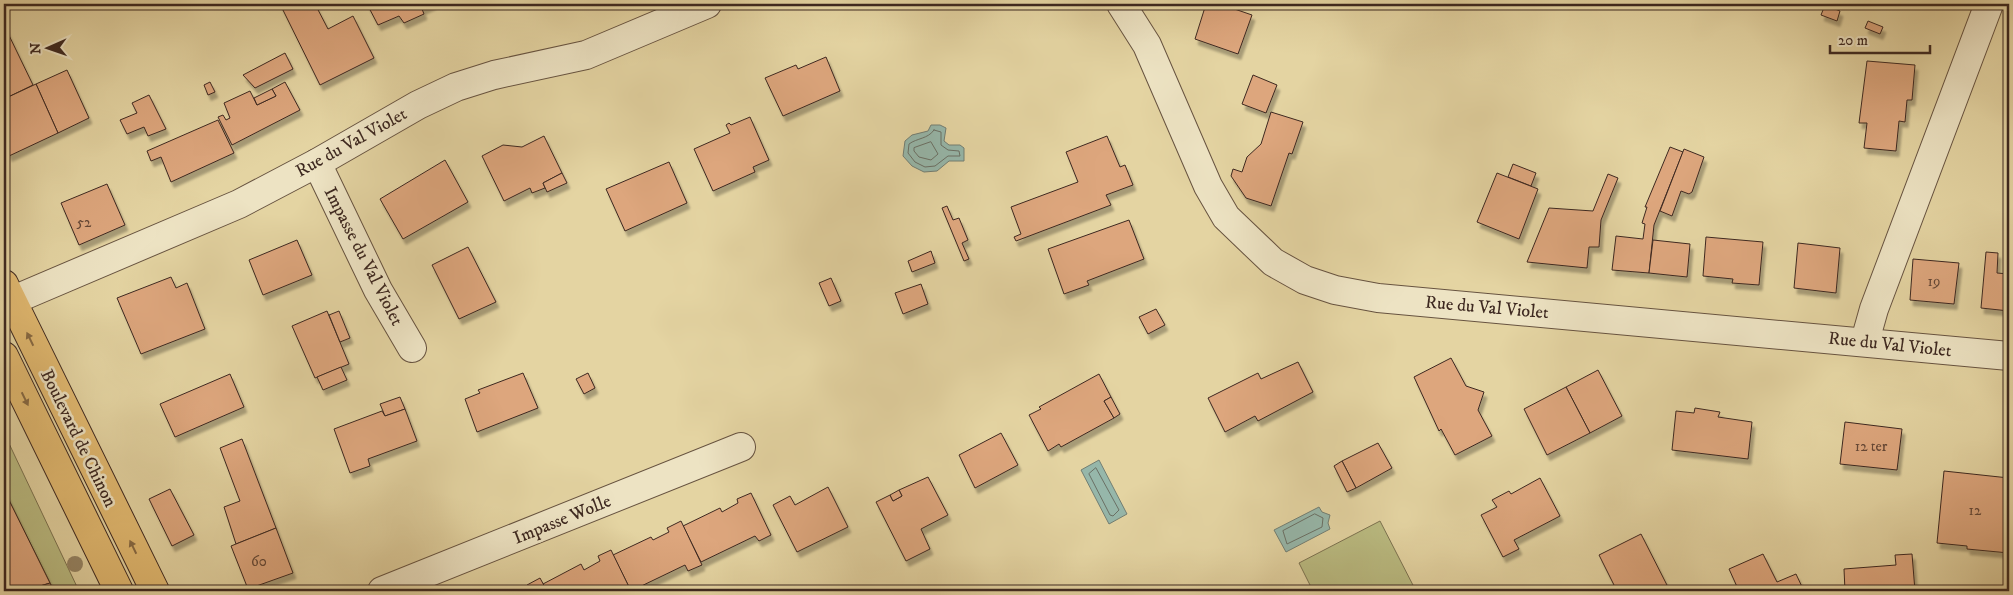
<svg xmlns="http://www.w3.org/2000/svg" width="2013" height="595" viewBox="0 0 2013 595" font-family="'IM FELL DW Pica',serif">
  <defs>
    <filter id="shadow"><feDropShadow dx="3" dy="5.5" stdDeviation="1" flood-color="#0004"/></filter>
  </defs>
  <rect width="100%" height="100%" fill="#e4d4a2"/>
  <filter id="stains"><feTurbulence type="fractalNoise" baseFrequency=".004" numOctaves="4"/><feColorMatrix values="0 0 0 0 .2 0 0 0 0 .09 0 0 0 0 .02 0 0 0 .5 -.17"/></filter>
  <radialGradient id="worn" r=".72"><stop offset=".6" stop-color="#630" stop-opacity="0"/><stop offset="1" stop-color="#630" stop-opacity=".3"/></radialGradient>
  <g fill="#babb81" stroke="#7c7250">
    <polygon points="4,433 79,591 54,591 4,490"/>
    <polygon points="1380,521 1416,591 1313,591 1299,563"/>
  </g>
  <g fill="#96b7aa" stroke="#727e73">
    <polygon points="931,125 940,125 946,128 944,141 949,145 960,145 964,148 964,161 949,161 937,171 924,172 912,166 903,156 905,141 912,135 928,131"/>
    <polygon points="1099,460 1127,514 1109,524 1081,470"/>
    <polygon points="1319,507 1322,512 1330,515 1328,523 1330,529 1286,552 1274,530"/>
  </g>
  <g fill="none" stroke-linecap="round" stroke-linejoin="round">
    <g stroke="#6a7065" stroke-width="1">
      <path d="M 934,130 L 941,132 L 941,145 L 948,150 L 959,151 L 960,156 L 948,156 L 935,166 L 925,167 L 915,162 L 908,153 L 909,144 C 917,138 928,139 934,130 Z"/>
      <polygon points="931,142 938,154 931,160 919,157 914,151 914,148"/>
      <polygon points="1096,468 1119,510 1113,516 1110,515 1089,474"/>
      <polygon points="1315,514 1323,518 1322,527 1287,544 1283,531"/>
    </g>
  </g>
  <g fill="#dda67d" stroke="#3d2820" filter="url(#shadow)">
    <polygon points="280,4 315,4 328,29 353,16 374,58 320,85"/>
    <polygon points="367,4 433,4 422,9 424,14 404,23 399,16 378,25"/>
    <polygon points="1206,4 1220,4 1252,15 1238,54 1195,39"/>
    <polygon points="1825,5 1840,11 1837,21 1821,15"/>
    <polygon points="1868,21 1883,27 1880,34 1865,28"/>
    <polygon points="4,25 33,85 4,99"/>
    <polygon points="285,53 293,69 255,88 243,75"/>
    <polygon points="826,57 840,91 783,116 765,78 796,65 798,69"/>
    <polygon points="1867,61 1915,65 1912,100 1907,100 1905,122 1899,121 1896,151 1864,148 1867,123 1859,123"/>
    <polygon points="67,70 89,118 58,133 36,84"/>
    <polygon points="2009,72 2009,89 2005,85 2004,77"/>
    <polygon points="1253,75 1277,85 1266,113 1242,104"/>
    <polygon points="210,82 215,92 208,95 204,85"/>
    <polygon points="285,82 300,110 232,145 218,117 223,115 226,120 230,118 224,103 250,91 257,105 276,96 272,89"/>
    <polygon points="36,84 58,133 9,156 4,145 4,99"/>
    <polygon points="272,89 276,96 257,105 254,98"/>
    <polygon points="2009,92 2009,109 2004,107"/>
    <polygon points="149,95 166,129 148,136 144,127 127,134 120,120 137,113 132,103"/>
    <polygon points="1271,112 1303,122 1292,154 1289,153 1271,206 1246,198 1231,176 1233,169 1242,172 1247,157 1261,144"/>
    <polygon points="750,117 769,160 753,167 755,172 713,191 694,149 730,133 726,125 729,123 731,125"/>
    <polygon points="218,120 234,153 171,182 161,157 151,161 147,151"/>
    <polygon points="544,136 562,173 543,183 545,188 532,193 530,188 504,201 482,156 503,145 522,147"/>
    <polygon points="1107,136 1120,167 1125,165 1133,185 1106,195 1111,205 1016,241 1014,237 1021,234 1011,207 1078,182 1066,152"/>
    <polygon points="1670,147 1683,152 1654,225 1649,273 1612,270 1616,236 1643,239 1645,224 1642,223 1647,207 1645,207"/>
    <polygon points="1684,149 1704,157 1692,192 1689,194 1681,191 1672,216 1660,211"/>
    <polygon points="445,160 468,202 403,239 380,199"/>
    <polygon points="669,162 687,203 625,231 606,189"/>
    <polygon points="1513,164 1536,173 1531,186 1508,177"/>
    <polygon points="562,173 567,183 547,192 543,183"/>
    <polygon points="1497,173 1538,189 1519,239 1477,222"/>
    <polygon points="1608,174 1618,178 1601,220 1599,247 1589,247 1587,268 1527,262 1549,208 1593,211"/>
    <polygon points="107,184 125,225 79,245 61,203"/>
    <polygon points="947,206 953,220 959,218 968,240 962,243 969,259 964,261 942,208"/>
    <polygon points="1129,220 1144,259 1087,281 1089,285 1064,294 1048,249"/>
    <polygon points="1706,237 1763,242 1759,285 1732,283 1733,279 1703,276"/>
    <polygon points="297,240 312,275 263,295 249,260"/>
    <polygon points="1653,240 1690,244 1687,277 1649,273"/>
    <polygon points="1798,243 1840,248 1836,293 1794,288"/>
    <polygon points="468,247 496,302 459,319 432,265"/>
    <polygon points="931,251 935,263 912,272 908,261"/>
    <polygon points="1986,252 1998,253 1997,273 2009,274 2009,311 1981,308"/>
    <polygon points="1913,259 1959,263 1954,304 1910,300"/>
    <polygon points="171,277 176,288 187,283 205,329 141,354 117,298"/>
    <polygon points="831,278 841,301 829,306 819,283"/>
    <polygon points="921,284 928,304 903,314 895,293"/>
    <polygon points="1156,309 1165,325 1148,334 1139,317"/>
    <polygon points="327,311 349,364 315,378 292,326"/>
    <polygon points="339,311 350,338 340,342 329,315"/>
    <polygon points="1451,358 1466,386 1484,392 1478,410 1492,436 1455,455 1441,429 1439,431 1414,377"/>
    <polygon points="1298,362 1313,392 1258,421 1255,416 1225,432 1208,398 1258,373 1261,379"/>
    <polygon points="341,367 347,380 323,390 317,377"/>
    <polygon points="1598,370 1622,416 1590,433 1566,387"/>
    <polygon points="523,373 538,408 477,432 465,399 480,393 478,390"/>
    <polygon points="588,373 595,388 584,394 576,379"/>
    <polygon points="230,374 244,407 175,437 160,404"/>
    <polygon points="1099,374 1111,397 1104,401 1114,418 1061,447 1059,444 1048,451 1029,415 1041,409 1039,407"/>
    <polygon points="1566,387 1590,433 1547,455 1524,409"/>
    <polygon points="400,397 405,409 385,416 380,404"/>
    <polygon points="1111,397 1120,414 1114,418 1104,401"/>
    <polygon points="1695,408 1720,412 1718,417 1752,422 1748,459 1672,450 1676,411 1694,413"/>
    <polygon points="405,409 417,441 368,459 370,466 350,473 334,429 382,411 385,416"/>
    <polygon points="1845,422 1902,429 1897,470 1840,464"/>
    <polygon points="1001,433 1018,465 975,488 959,455"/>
    <polygon points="242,439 276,528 236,544 224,507 240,501 220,448"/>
    <polygon points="1378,443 1392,468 1356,488 1342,461"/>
    <polygon points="1342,461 1356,488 1347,492 1334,466"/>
    <polygon points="1944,471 2009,478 2009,553 1967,549 1967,546 1937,543"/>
    <polygon points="928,477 948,515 921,529 930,549 906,561 876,502 890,495 893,501 902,496 899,490"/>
    <polygon points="1540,478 1560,516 1514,540 1519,549 1503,557 1481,515 1497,507 1492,500 1509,491 1511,494"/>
    <polygon points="828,487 848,527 797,552 773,505 790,496 795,505"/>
    <polygon points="170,489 194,535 172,546 149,499"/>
    <polygon points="4,490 50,583 24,591 4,591"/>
    <polygon points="899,490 902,496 893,501 890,495"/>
    <polygon points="751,493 771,535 759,541 755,536 701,562 683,526 720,508 722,512 738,503 737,499"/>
    <polygon points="681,521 702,565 688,571 685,565 631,591 613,555 651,537 653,540 669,532 667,528"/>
    <polygon points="276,528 293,573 248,589 231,546"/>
    <polygon points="1641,534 1670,591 1617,591 1599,555"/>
    <polygon points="611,550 631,591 547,591 543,584 581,564 584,570 600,561 598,556"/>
    <polygon points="1763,554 1777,582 1796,574 1804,591 1739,591 1729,569"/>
    <polygon points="1912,554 1915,591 1845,591 1844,569 1896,565 1895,555"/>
    <polygon points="540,578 547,591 526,591 530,589 527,585"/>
    <polygon points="50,583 54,591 24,591"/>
  </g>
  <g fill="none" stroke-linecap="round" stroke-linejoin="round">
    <g stroke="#675340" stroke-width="30">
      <g id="minor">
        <polyline points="1121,4 1147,45 1208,186 1226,217 1273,262 1305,280 1335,290 1378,298 2009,356"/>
        <polyline points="317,163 378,290 412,348"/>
        <polyline points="4,304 239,204 317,163 418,105 456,87 494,75 586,55 707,4"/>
        <polyline points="1865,341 1874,309 1989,4"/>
        <polyline points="382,591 741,447"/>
      </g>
    </g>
    <g stroke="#3d2820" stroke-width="30">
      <g id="major">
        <polyline points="4,284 155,591"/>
        <polyline points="4,356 119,591"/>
      </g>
    </g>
    <use href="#minor" stroke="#ede3c3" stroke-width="28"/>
    <use href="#major" stroke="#e2ba71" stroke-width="28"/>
  </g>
  <circle fill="#968565" cx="75" cy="564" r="8"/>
  <defs><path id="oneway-solid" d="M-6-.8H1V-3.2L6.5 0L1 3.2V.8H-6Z" transform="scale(1.25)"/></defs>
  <g fill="#876a44">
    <use href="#oneway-solid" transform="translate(30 339) rotate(-116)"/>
    <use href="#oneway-solid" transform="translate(25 399) rotate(64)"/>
    <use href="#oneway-solid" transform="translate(133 547) rotate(-116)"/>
  </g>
  <g text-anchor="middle" stroke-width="5" stroke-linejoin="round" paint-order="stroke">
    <g font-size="15" fill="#654837">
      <text x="84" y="227">52</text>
      <text x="1934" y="286">19</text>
      <text x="1871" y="451">12 ter</text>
      <text x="1975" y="515">12</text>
      <text x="259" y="566">60</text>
    </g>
    <g font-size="18" fill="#3d2820" stroke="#ede3c3">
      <text transform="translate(351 142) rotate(-29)" y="6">Rue du Val Violet</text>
      <text transform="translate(364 256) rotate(63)" y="6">Impasse du Val Violet</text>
      <text transform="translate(1487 307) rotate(5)" y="6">Rue du Val Violet</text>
      <text transform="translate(1890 344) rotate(6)" y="6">Rue du Val Violet</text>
      <text transform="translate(79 438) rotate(64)" y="6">Boulevard de Chinon</text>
      <text transform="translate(562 519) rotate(-22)" y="6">Impasse Wolle</text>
    </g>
  </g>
  <rect width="2013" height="595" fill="none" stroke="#e4d4a2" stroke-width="20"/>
  <rect x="5" y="5" width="2003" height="585" fill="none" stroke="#3d2820" stroke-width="2.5"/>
  <rect x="10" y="10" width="1993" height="575" fill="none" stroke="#3d2820"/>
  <g transform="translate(48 48) rotate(268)" stroke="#ede3c3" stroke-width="4" paint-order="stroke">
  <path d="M0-4L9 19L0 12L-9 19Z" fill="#3d2820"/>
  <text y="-8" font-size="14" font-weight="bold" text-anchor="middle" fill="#3d2820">N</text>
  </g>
  <path d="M1830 45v8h100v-8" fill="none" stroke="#3d2820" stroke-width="2.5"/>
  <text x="1838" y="45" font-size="15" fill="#3d2820" stroke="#ede3c3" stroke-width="4" paint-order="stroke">20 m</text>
  <rect width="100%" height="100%" filter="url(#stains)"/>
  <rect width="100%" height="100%" fill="url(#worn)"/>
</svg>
